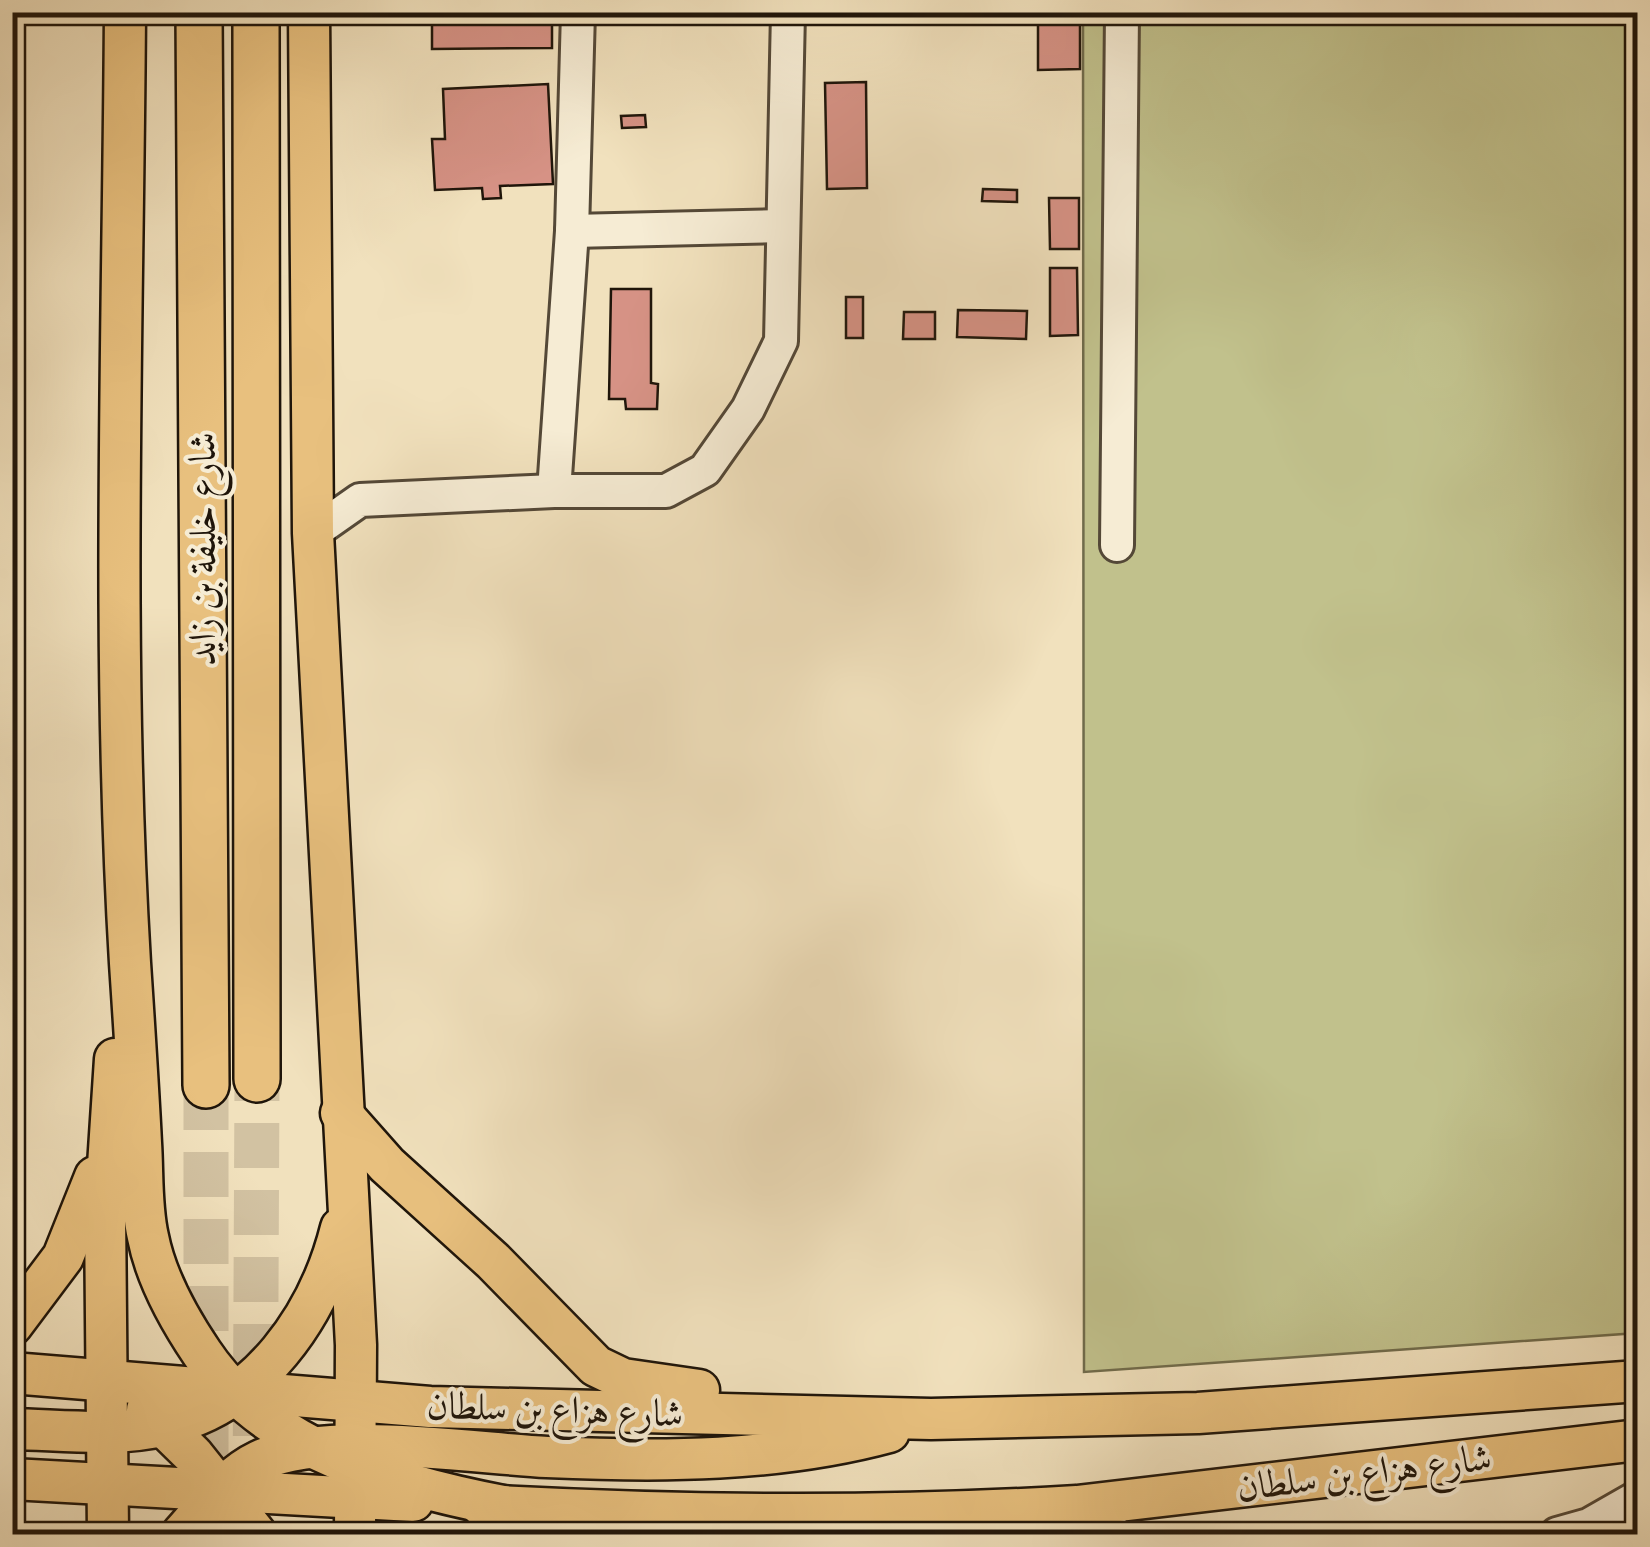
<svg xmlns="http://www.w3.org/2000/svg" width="1650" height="1547" viewBox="0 0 1650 1547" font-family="Vollkorn,Amiri,serif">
  <rect width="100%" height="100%" fill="#f1e1bd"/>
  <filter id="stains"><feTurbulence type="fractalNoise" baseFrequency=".002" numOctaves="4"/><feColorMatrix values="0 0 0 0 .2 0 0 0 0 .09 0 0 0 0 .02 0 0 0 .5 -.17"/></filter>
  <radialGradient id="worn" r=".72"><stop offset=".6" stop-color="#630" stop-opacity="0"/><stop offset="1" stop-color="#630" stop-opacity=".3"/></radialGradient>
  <polygon fill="#c1c18c" stroke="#706b4b" stroke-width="2.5" points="1083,13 1637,13 1637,1333 1084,1372"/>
  <g fill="#d69285" stroke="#1f150a" stroke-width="2.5">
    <polygon points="432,12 552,12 552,48 432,49"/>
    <polygon points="1038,12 1080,12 1080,69 1038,70"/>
    <polygon points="866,82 867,188 827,189 825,83"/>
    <polygon points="548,84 553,184 500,186 501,198 483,199 482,188 435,190 432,139 445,139 443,89"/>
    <polygon points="645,115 646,127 622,128 621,116"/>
    <polygon points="983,189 1017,190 1017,202 982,201"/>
    <polygon points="1049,198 1079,198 1079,249 1050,249"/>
    <polygon points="1050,268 1077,268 1078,335 1050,336"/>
    <polygon points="611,289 651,289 651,383 658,384 657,409 626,409 625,399 609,399"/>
    <rect x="846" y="297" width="17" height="41"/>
    <polygon points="958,310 1027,311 1026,339 957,337"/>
    <polygon points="904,312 935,312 935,339 903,339"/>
  </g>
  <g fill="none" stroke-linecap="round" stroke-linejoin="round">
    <g stroke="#d2c2a2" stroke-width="45" stroke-dasharray="45 22" stroke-linecap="butt">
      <polyline points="206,1085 206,1498"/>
      <polyline points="255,1503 257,1079"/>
    </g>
    <g stroke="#544837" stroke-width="38">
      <g id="minor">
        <polyline points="572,231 783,226"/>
        <polyline points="554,491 572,231 578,12"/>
        <polyline points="313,533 360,500 554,491 666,491 705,470 748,409 781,341 788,12"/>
        <polyline points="1117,545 1122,12"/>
        <polyline points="1077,1506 1117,1534"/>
        <polyline points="1557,1534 1589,1525 1638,1497"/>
      </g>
    </g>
    <g stroke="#1f150a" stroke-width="45">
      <g id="major">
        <path d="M 125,12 C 123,329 111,647 130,963 C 134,1023 138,1083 141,1143 C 143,1174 141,1207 148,1237 C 156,1278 179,1319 202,1353 C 268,1452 398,1486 508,1507"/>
        <polyline points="309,12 313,533 356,1345 355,1534"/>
        <polyline points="341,1113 387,1165 493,1261 596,1366 623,1379 699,1390"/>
        <polyline points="12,1325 63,1257 95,1177"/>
        <polyline points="12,1373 430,1407 931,1419 1198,1413 1638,1381"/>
        <polyline points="147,1410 193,1455 256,1534"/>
        <path d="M 12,1429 C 63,1430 117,1437 166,1425 C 259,1403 319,1316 341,1228"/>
        <polyline points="12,1479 413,1501"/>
        <path d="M 481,1505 C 681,1516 878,1518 1077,1506 L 1638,1440"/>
        <polyline points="108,1534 105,1211 115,1059"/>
        <path d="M 182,1534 C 205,1509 227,1476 259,1461 C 325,1430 471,1453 547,1457 C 661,1462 778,1462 889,1432"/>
      </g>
    </g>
    <g stroke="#1f150a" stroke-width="50">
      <g id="highway">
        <polyline points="199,12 206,1085"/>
        <polyline points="256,12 257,1079"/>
      </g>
    </g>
    <use href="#minor" stroke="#f6ecd4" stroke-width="32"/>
    <use href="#major" stroke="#e8c07e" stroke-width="40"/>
    <use href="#highway" stroke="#e8c07e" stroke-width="45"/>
  </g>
  <g text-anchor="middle" stroke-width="8" stroke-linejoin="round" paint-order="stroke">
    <g font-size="38" fill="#1f150a" stroke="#f6ecd4">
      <text transform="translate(202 549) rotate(-90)" y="13">شارع خليفة بن زايد</text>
      <text transform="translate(555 1409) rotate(2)" y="13">شارع هزاع بن سلطان</text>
      <text transform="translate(1364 1472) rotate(-7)" y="13">شارع هزاع بن سلطان</text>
    </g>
  </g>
  <rect width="1650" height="1547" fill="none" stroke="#f1e1bd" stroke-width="50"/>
  <rect x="15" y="15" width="1620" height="1517" fill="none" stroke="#1f150a" stroke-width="5"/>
  <rect x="25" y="25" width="1600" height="1497" fill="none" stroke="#1f150a" stroke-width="2.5"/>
  <rect width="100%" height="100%" filter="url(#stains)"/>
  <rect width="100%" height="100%" fill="url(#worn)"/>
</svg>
